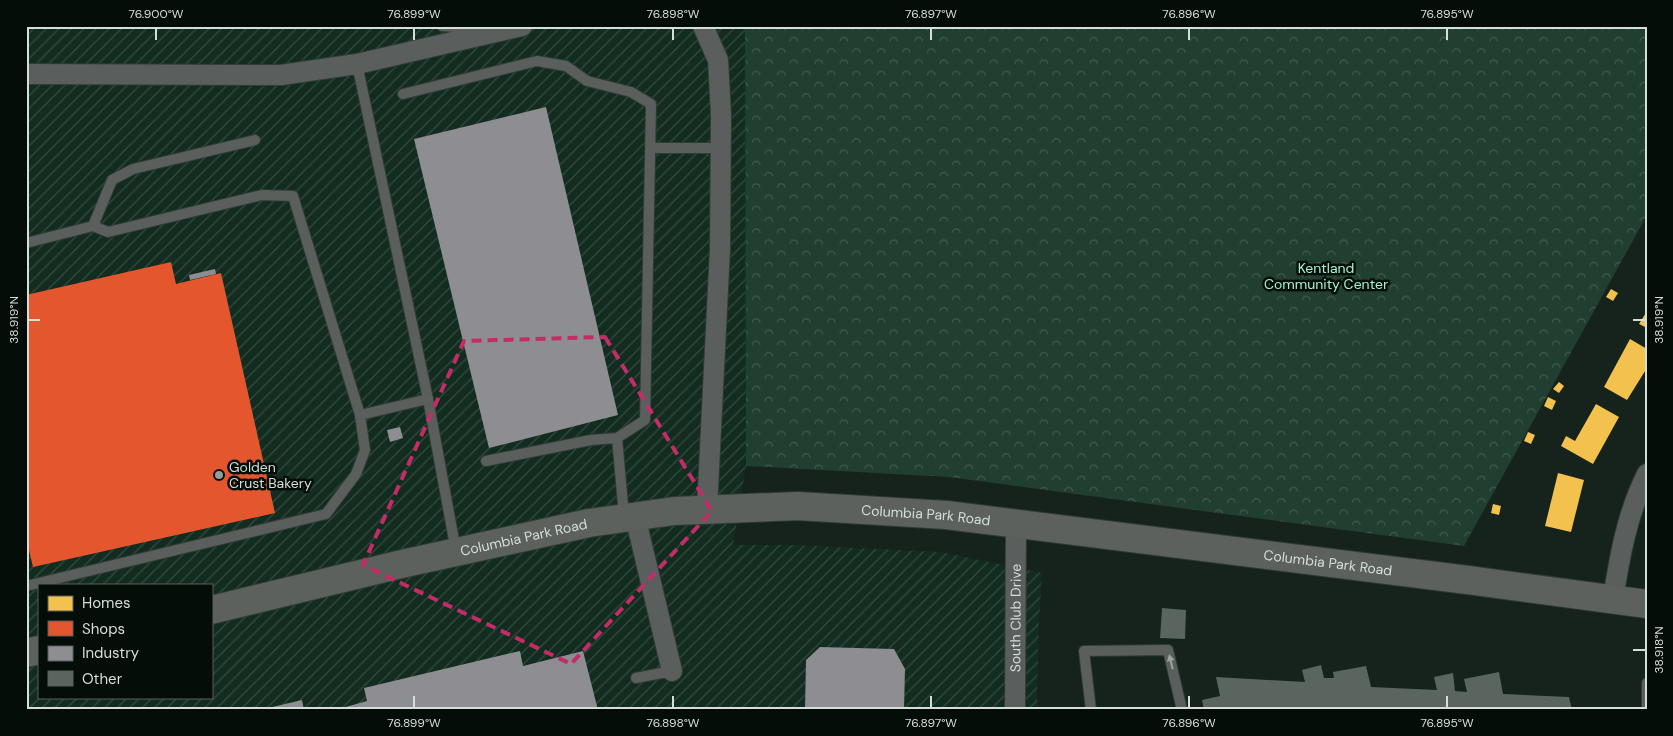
<svg xmlns="http://www.w3.org/2000/svg" width="1673" height="736" viewBox="0 0 1673 736" font-family="'DM Sans',sans-serif">
  <defs>
    <pattern id="industrial-furrows" width="10" height="10" patternUnits="userSpaceOnUse" patternTransform="scale(1.25)"><rect width="10" height="10" fill="#132c20"/><path d="M-1 1l2-2M0 10L10 0M9 11l2-2" fill="none" stroke="#344a40"/></pattern>
    <pattern id="park-crowns" width="20" height="18" patternUnits="userSpaceOnUse" patternTransform="scale(1.25)"><rect width="20" height="18" fill="#213f31"/><path d="M2 6a3 3 0 1 1 6 0M12 15a3 3 0 1 1 6 0" fill="none" stroke="#405a4e"/></pattern>
  </defs>
  <rect width="100%" height="100%" fill="#16221c"/>
  <path fill="url(#industrial-furrows)" fill-rule="evenodd" d="M 26,26 L 745,26 L 746,466 L 733,545 L 794,545 L 941,552 L 1042,573 L 1039,622 L 1037,698 L 1039,710 L 26,710 ZM 39,585 L 211,585 L 211,697 L 39,697 Z"/>
  <polygon fill="url(#park-crowns)" points="745,26 1647,26 1647,215 1464,546 949,477 746,466"/>
  <g fill="#f2c14e">
    <polygon points="1611,289 1618,293 1613,301 1606,297"/>
    <polygon points="1647,311 1647,328 1639,324"/>
    <polygon points="1630,339 1647,349 1647,368 1627,400 1604,387"/>
    <polygon points="1559,382 1564,386 1559,393 1553,389"/>
    <polygon points="1548,397 1556,401 1552,410 1544,406"/>
    <polygon points="1596,404 1619,417 1593,464 1561,446 1566,436 1575,441"/>
    <polygon points="1528,432 1535,435 1531,444 1524,441"/>
    <polygon points="1558,473 1584,480 1571,532 1545,526"/>
    <polygon points="1493,504 1501,506 1499,515 1491,513"/>
  </g>
  <polygon fill="#e4572e" points="171,262 176,284 221,273 275,513 33,567 26,538 26,295"/>
  <g fill="#8d8d92">
    <polygon points="546,107 618,415 489,448 414,139"/>
    <polygon points="215,269 216,274 190,280 189,275"/>
    <polygon points="400,427 403,438 390,442 387,430"/>
    <polygon points="820,647 894,649 905,669 904,710 805,710 806,660"/>
    <polygon points="520,651 523,666 583,651 598,710 335,710 367,701 364,688"/>
    <polygon points="302,700 304,710 264,710 264,709"/>
  </g>
  <g fill="#5b6560">
    <polygon points="1162,608 1186,610 1185,639 1160,638"/>
    <polygon points="1321,665 1324,678 1334,678 1333,672 1366,666 1371,687 1437,690 1434,677 1453,673 1455,691 1467,692 1464,679 1499,672 1503,694 1569,697 1572,710 1204,710 1202,700 1220,696 1216,677 1305,682 1302,670"/>
  </g>
  <g fill="none" stroke-linecap="round" stroke-linejoin="round">
    <g stroke="#313c36" stroke-width="12">
      <g id="lane">
        <polyline points="442,26 482,29"/>
        <polyline points="357,64 428,399 456,551"/>
        <polyline points="403,94 537,61 566,66 587,81 631,92 651,104 645,420 617,438 624,516"/>
        <polyline points="651,148 721,148"/>
        <polyline points="93,226 112,180 133,169 255,140"/>
        <polyline points="26,243 93,226 108,232 262,195 293,196 360,415 365,450 356,474 326,514 26,586"/>
        <polyline points="360,415 428,399"/>
        <polyline points="486,461 591,440 617,438"/>
        <polyline points="636,678 672,671"/>
        <polyline points="1091,710 1084,651 1168,650 1182,710"/>
        <polyline points="1647,710 1647,683"/>
      </g>
    </g>
    <g stroke="#313c36" stroke-width="22">
      <g id="street">
        <polyline points="703,26 718,60 721,115 720,249 707,509"/>
        <polyline points="26,74 281,75 357,64 522,26"/>
        <polyline points="635,516 672,671"/>
        <path d="M 1613,599 C 1620,555 1627,514 1647,474"/>
        <path id="s1" d="M 1015,710 L 1016,524"/>
      </g>
    </g>
    <g stroke="#313c36" stroke-width="30">
      <g id="secondary">
        <path id="s2" d="M 211,610 L 406,563 L 589,523 L 674,511 L 798,506 L 946,515 L 1468,580 L 1647,604"/>
        <polyline points="26,653 39,650"/>
      </g>
    </g>
    <use href="#lane" stroke="#5a5e5c" stroke-width="10"/>
    <use href="#street" stroke="#5a5e5c" stroke-width="20"/>
    <use href="#secondary" stroke="#5c615d" stroke-width="28"/>
  </g>
  <defs><path id="oneway-solid" d="M-6-.8H1V-3.2L6.5 0L1 3.2V.8H-6Z" transform="scale(1.25)"/></defs>
  <use fill="#9da5a0" href="#oneway-solid" transform="translate(1171 662) rotate(-103)"/>
  <path fill="none" stroke="#c42c68" stroke-width="4" stroke-dasharray="10 6" stroke-linejoin="round" d="M 605,337 L 712,511 L 571,664 L 363,565 L 464,341 Z"/>
  <path fill="none" stroke="#d3dfd8" stroke-width="2" d="M 156,28 L 156,40M 414,28 L 414,40M 673,28 L 673,40M 931,28 L 931,40M 1189,28 L 1189,40M 1447,28 L 1447,40M 28,320 L 40,320M 1633,320 L 1646,320M 1633,650 L 1646,650M 414,696 L 414,708M 673,696 L 673,708M 931,696 L 931,708M 1189,696 L 1189,708M 1447,696 L 1447,708"/>
  <circle fill="#919d96" stroke="#050d09" stroke-width="2" cx="219" cy="475" r="5"/>
  <g text-anchor="middle" stroke-width="5" stroke-linejoin="round" paint-order="stroke">
    <g font-size="14" fill="#a0f7cd" stroke="#050d09">
      <text x="1326" y="273">Kentland<tspan x="1326" dy="16">Community Center</tspan></text>
    </g>
    <g font-size="14" fill="#d3dfd8" stroke="#050d09" text-anchor="start">
      <text x="229" y="472">Golden<tspan x="229" dy="16">Crust Bakery</tspan></text>
    </g>
    <g font-size="14" fill="#d3dfd8" stroke="#050d09">
      <text dy="5" stroke="none"><textPath href="#s2" startOffset="726">Columbia Park Road</textPath></text>
      <text dy="5" stroke="none"><textPath href="#s2" startOffset="321">Columbia Park Road</textPath></text>
      <text dy="5" stroke="none"><textPath href="#s2" startOffset="1131">Columbia Park Road</textPath></text>
      <text dy="5" stroke="none"><textPath href="#s1" startOffset="92">South Club Drive</textPath></text>
    </g>
  </g>
  <rect width="1673" height="736" fill="none" stroke="#050d09" stroke-width="55"/>
  <rect x="38" y="584" width="175" height="115" fill="#050d09" stroke="#57615c"/>
  <rect x="48" y="596" width="25" height="15" fill="#f2c14e" stroke="#57615c"/>
  <text x="82" y="608" font-size="15" fill="#d3dfd8">Homes</text>
  <rect x="48" y="621" width="25" height="15" fill="#e4572e" stroke="#57615c"/>
  <text x="82" y="634" font-size="15" fill="#d3dfd8">Shops</text>
  <rect x="48" y="646" width="25" height="15" fill="#8d8d92" stroke="#57615c"/>
  <text x="82" y="658" font-size="15" fill="#d3dfd8">Industry</text>
  <rect x="48" y="671" width="25" height="15" fill="#5b6560" stroke="#57615c"/>
  <text x="82" y="684" font-size="15" fill="#d3dfd8">Other</text>
  <rect x="28" y="28" width="1618" height="680" fill="none" stroke="#d3dfd8" stroke-width="2"/>
  <g font-size="12" text-anchor="middle" fill="#d3dfd8">
    <text x="156" y="18">76.900°W</text>
    <text x="414" y="18">76.899°W</text>
    <text x="673" y="18">76.898°W</text>
    <text x="931" y="18">76.897°W</text>
    <text x="1189" y="18">76.896°W</text>
    <text x="1447" y="18">76.895°W</text>
    <text transform="translate(14 320) rotate(-90)" y="4">38.919°N</text>
    <text transform="translate(1659 320) rotate(-90)" y="4">38.919°N</text>
    <text transform="translate(1659 650) rotate(-90)" y="4">38.918°N</text>
    <text x="414" y="727">76.899°W</text>
    <text x="673" y="727">76.898°W</text>
    <text x="931" y="727">76.897°W</text>
    <text x="1189" y="727">76.896°W</text>
    <text x="1447" y="727">76.895°W</text>
  </g>
</svg>
